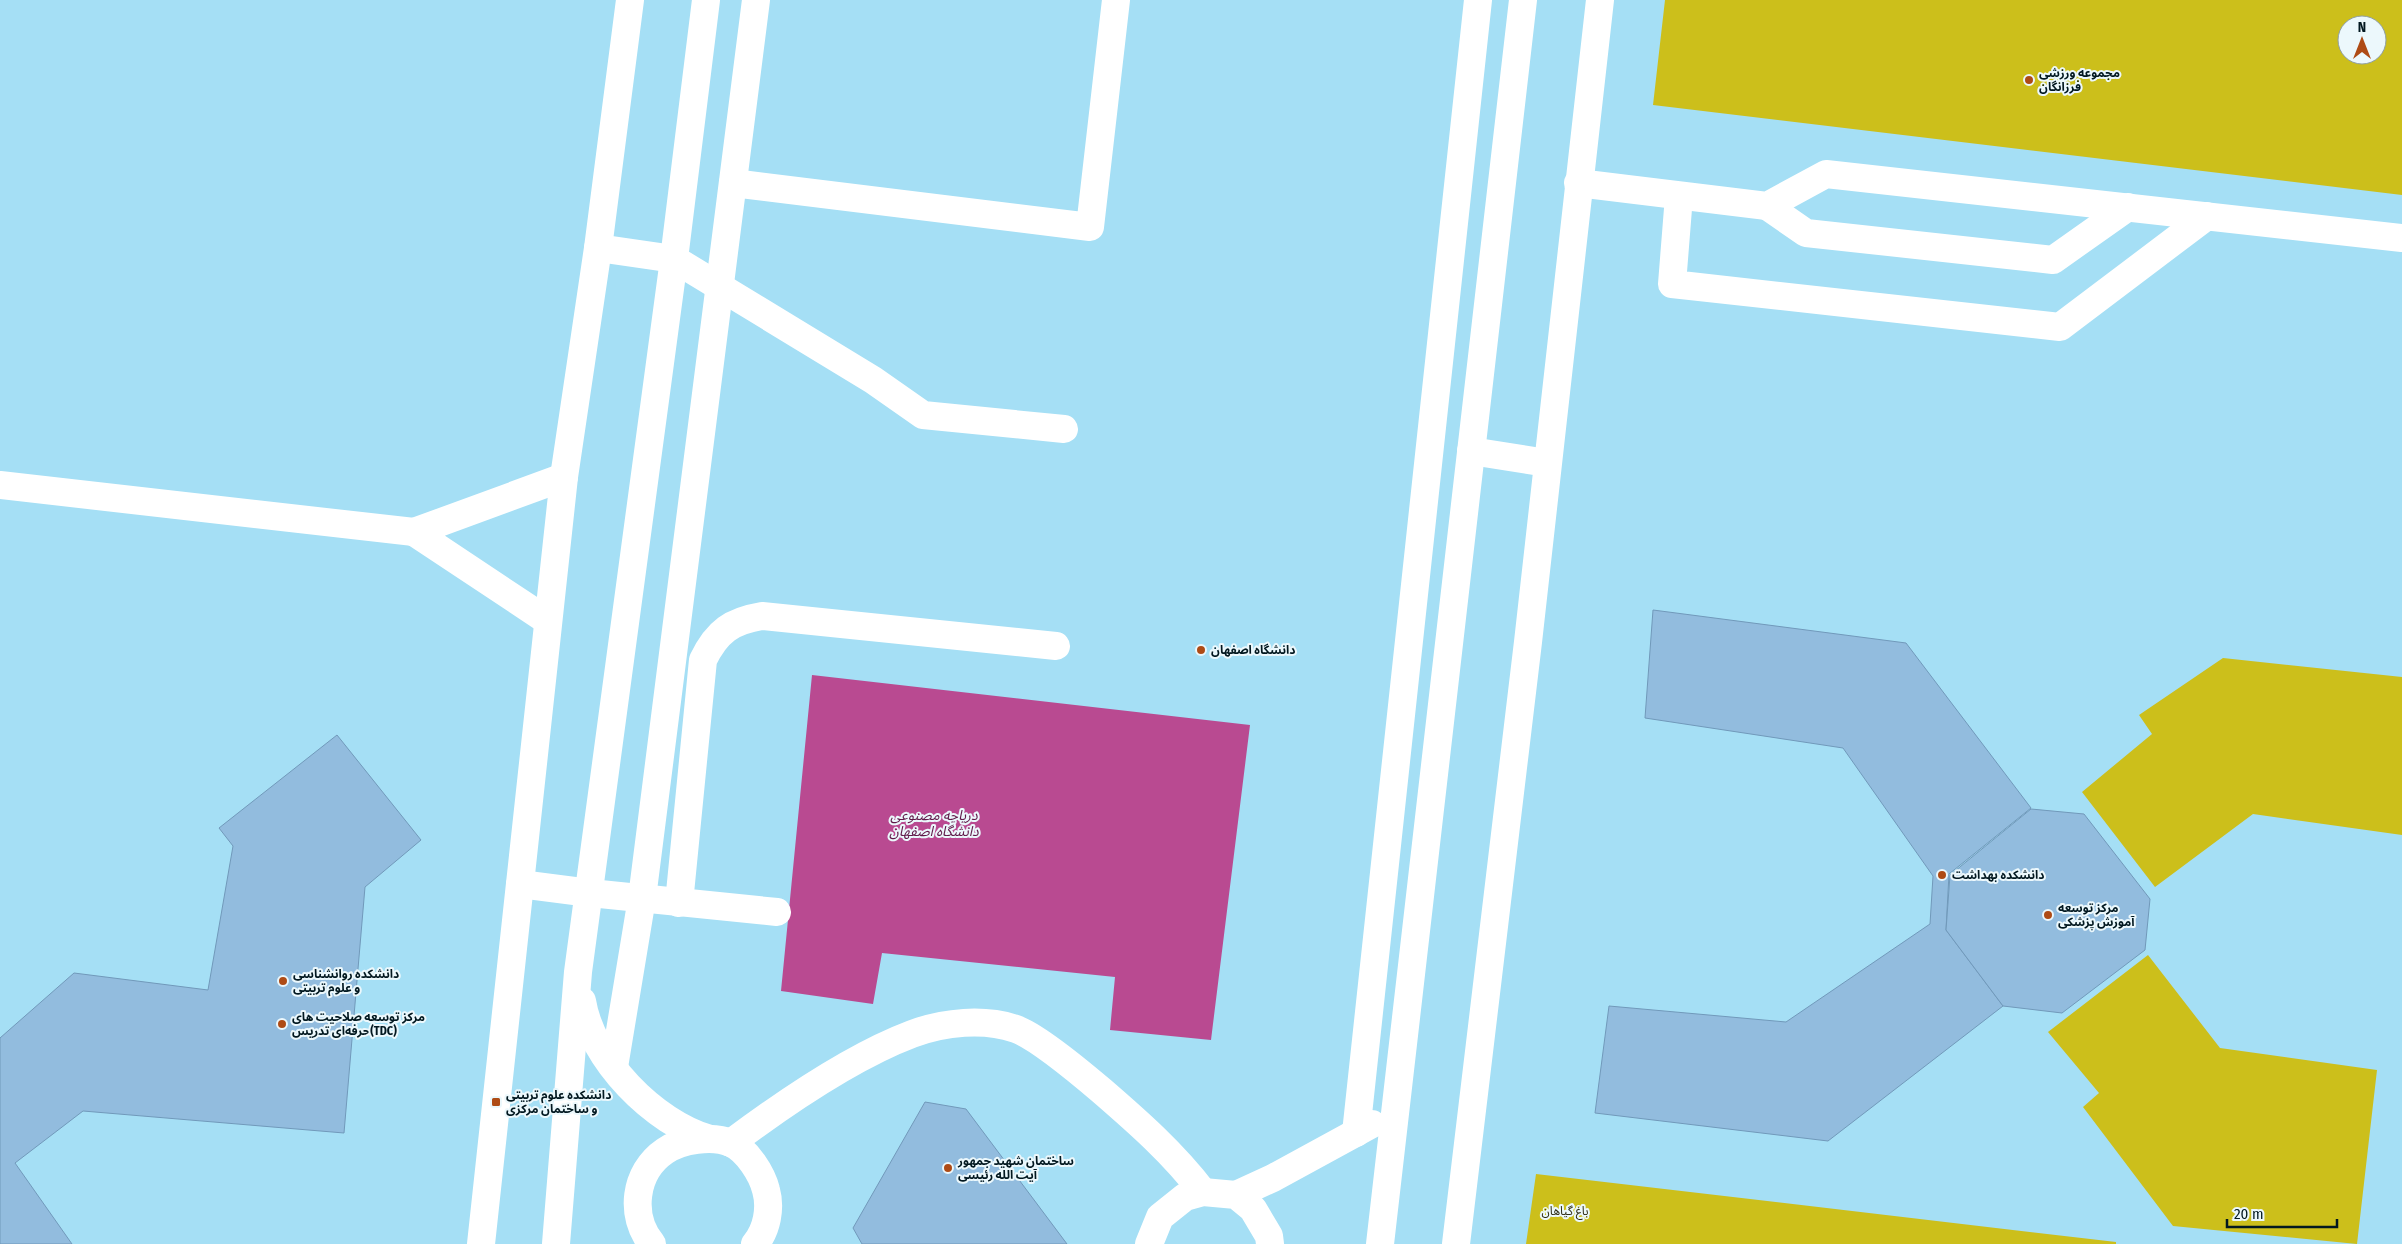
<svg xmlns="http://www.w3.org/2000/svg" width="2402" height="1244" viewBox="0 0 2402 1244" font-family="'Fira Sans Condensed','Noto Sans Arabic',sans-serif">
  <rect width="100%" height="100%" fill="#a5dff5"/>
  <g fill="#ccbf1b" fill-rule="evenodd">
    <path d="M 1665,0 L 2402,0 L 2402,195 L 1653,105 ZM 2347,25 L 2377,25 L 2377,55 L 2347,55 Z"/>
    <polygon points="2223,658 2402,677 2402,835 2253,814 2155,887 2082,792 2152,734 2139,715"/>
    <polygon points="2148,955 2220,1048 2377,1070 2357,1244 2173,1226 2083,1107 2099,1093 2048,1032"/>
    <polygon points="1536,1174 2116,1242 2116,1244 1526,1244"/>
  </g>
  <polygon fill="#b94a91" points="812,675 1250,725 1211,1040 1110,1030 1115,977 882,953 873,1004 781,991"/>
  <g fill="#92bcde" stroke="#7199ba">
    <polygon points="1653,610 1906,643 2031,808 1949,874 1946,930 2003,1006 1828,1141 1595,1113 1609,1006 1786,1022 1930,924 1933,876 1843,748 1645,718"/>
    <polygon points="337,735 421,840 365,887 344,1133 83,1111 15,1163 72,1244 0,1244 0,1038 74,973 208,990 233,846 219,828"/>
    <polygon points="2031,809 2084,814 2150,899 2145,950 2062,1013 2003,1006 1946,930 1950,875"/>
    <polygon points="925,1102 966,1109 1067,1244 862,1244 853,1228"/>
  </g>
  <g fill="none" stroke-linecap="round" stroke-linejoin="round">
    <g stroke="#fff" stroke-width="28">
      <polyline points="733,183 1090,227 1116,0"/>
      <polyline points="1578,183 1767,206 1826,174 2402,238"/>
      <polyline points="1679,196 1672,284 2060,327 2207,216"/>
      <polyline points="1767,206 1806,233 2053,260 2128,207"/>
      <polyline points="598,248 674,259 873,380 923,415 1064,429"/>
      <polyline points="1471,451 1547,463"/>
      <polyline points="0,485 414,532"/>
      <polyline points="548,621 414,532 564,477"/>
      <polyline points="520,884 590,893 777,912"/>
      <path d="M 679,903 L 703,660 C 717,631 732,621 762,616 L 1056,646"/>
      <path d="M 582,1001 C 591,1059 654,1123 710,1139"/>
      <polyline points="614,1067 642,898 756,0"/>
      <polyline points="1356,1133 1478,0"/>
      <path d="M 731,1143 C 783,1104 851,1057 912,1034 C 944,1022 984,1018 1016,1029 C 1038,1037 1082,1074 1102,1091 C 1139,1123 1173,1153 1203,1192"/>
      <polyline points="1236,1195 1273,1178 1372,1124"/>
      <polyline points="481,1244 564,477 598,248 630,0"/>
      <polyline points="556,1244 578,972 674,259 706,0"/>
      <path d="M 652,1244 C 629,1216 634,1172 665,1151 C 681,1140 712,1135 731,1143 C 747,1150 762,1174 766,1190 C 771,1208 767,1230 755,1244"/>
      <polyline points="1149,1244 1160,1217 1185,1197 1203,1192 1236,1195 1253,1209 1269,1236 1270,1244"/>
      <polyline points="1380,1244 1523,0"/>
      <polyline points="1456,1244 1528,642 1600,0"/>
    </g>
  </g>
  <g fill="#ae4b15" stroke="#ecf8fc" stroke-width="2">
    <circle cx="2029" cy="80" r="5"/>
    <circle cx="1201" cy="650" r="5"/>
    <circle cx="1942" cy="875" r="5"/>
    <circle cx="2048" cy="915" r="5"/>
    <circle cx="283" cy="981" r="5"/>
    <circle cx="282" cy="1024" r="5"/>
    <rect x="491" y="1097" width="10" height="10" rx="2.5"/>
    <circle cx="948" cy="1168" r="5"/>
  </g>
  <g text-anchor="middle" stroke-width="4" stroke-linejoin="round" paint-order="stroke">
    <g font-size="12" font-weight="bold" fill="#021820" stroke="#ecf8fc" text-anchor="start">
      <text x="2039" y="77">مجموعه ورزشی<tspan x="2039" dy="14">فرزانگان</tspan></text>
      <text x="1211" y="654">دانشگاه اصفهان</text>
      <text x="1952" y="879">دانشکده بهداشت</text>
      <text x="2058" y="912">مرکز توسعه<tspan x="2058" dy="14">آموزش پزشکی</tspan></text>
      <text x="293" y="978">دانشکده روانشناسی<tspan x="293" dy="14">و علوم تربیتی</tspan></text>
      <text x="292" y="1021">مرکز توسعه صلاحیت های<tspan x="292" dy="14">حرفه‌ای تدریس(TDC)</tspan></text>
      <text x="506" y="1099">دانشکده علوم تربیتی<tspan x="506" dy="14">و ساختمان مرکزی</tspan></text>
      <text x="958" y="1165">ساختمان شهید جمهور<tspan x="958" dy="14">آیت الله رئیسی</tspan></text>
    </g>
    <g font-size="12" fill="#2d2b13" stroke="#ecf8fc">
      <text x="1565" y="1215">باغ گیاهان</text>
    </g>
    <g font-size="14" font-style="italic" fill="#601848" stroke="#ecf8fc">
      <text x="934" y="820">دریاچه مصنوعی<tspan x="934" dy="16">دانشگاه اصفهان</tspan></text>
    </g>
  </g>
  <g transform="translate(2362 40)"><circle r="24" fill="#ecf8fc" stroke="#8e9ea4"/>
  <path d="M0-4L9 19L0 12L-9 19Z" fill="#ae4b15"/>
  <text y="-8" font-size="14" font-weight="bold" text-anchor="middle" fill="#021820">N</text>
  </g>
  <path d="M2227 1219v8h110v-8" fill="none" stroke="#021820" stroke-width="2.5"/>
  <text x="2234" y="1219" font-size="15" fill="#021820" stroke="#ecf8fc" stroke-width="4" paint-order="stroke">20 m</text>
</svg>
